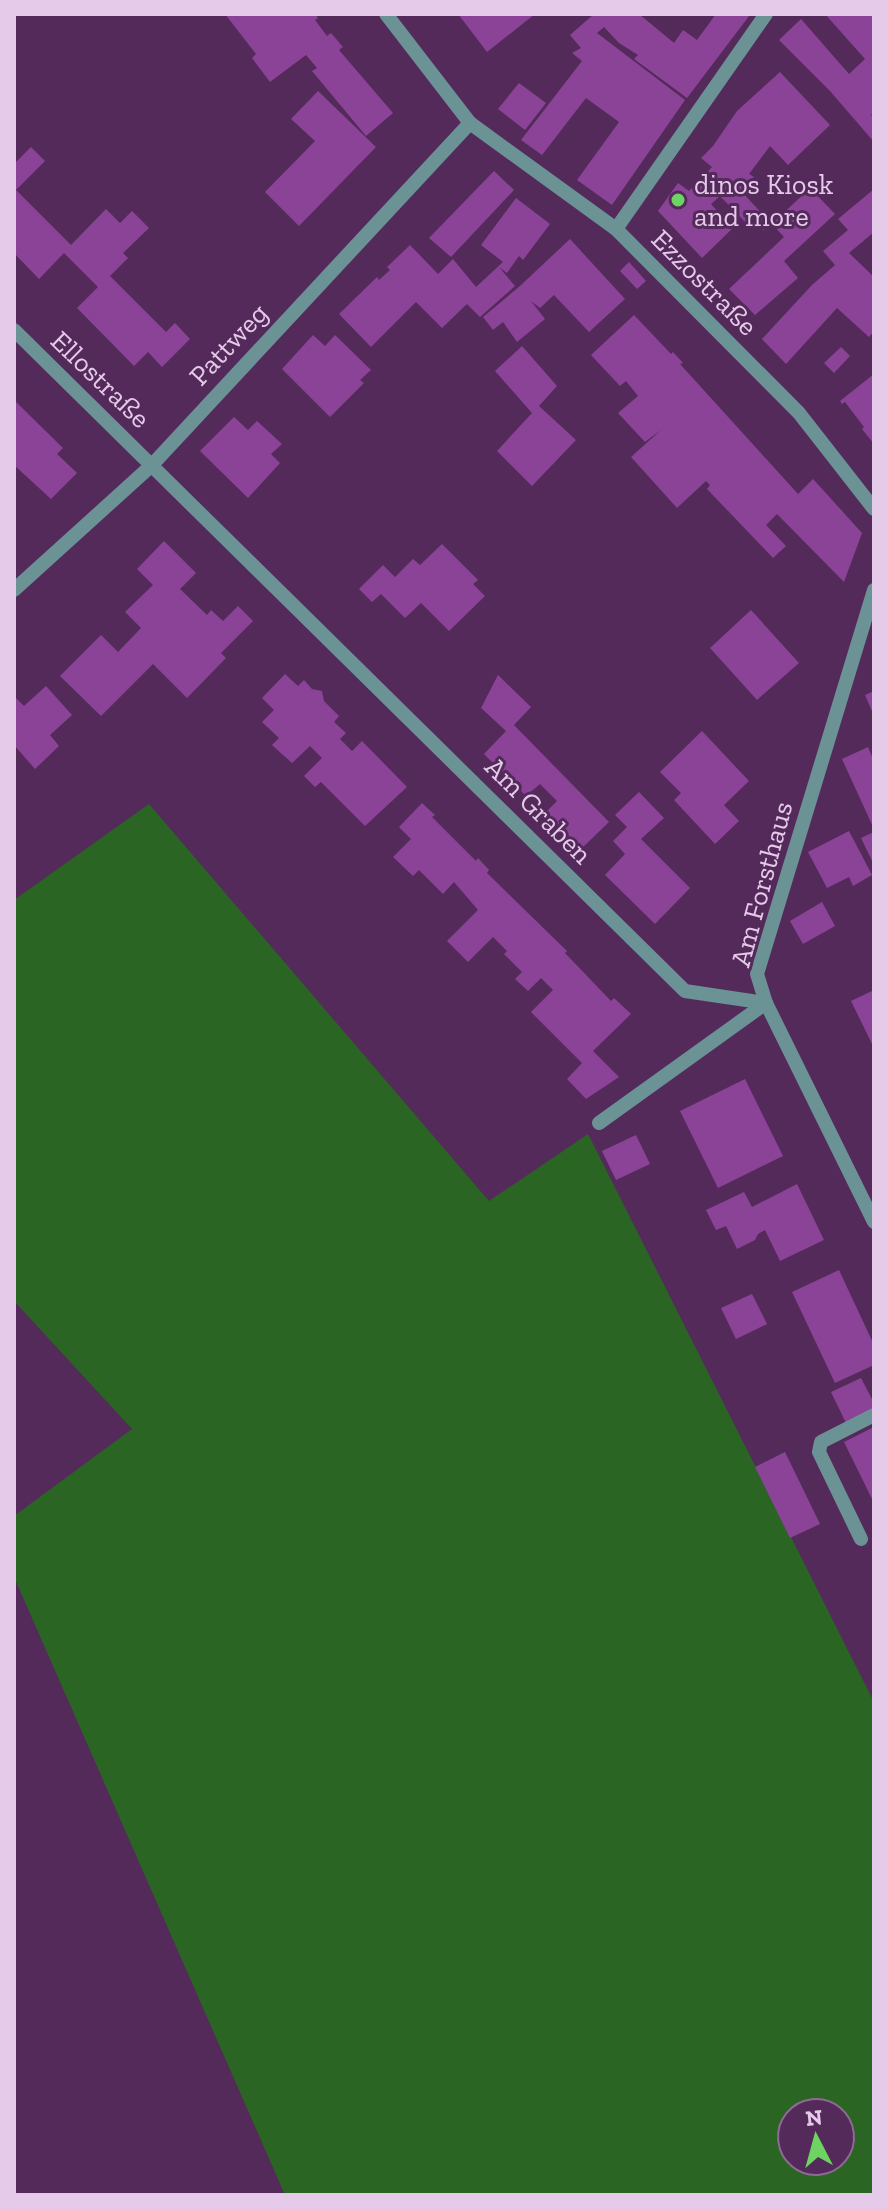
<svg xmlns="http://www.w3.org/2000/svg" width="888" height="2209" viewBox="0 0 888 2209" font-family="'Zilla Slab',serif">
  <rect width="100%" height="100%" fill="#542a5b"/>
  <path fill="#2a6524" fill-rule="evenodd" d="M 149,804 L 489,1201 L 588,1134 L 874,1702 L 874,2195 L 285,2195 L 14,1577 L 14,1516 L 132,1429 L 14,1301 L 14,900 ZM 792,2113 L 840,2113 L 840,2161 L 792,2161 Z"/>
  <g fill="#8b4397">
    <polygon points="225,14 315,14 318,18 315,20 327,36 331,33 343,47 339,50 393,113 366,136 312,71 317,68 306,55 270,82 252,58 256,54"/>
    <polygon points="458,14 535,14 487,52"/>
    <polygon points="594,14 639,14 674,43 683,30 697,40 716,14 749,16 687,98 634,59 638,55 619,43 604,27 597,33 685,100 612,205 577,180 619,122 586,98 542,155 521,140 582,61 572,53 581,48 570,35"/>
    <polygon points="825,14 874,14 874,112 871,115 874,118 874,142 830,91 779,40 801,19 849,74 865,59"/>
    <polygon points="780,72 830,125 788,165 770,146 749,174 754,177 742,192 766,218 770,225 763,230 753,218 746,223 720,196 711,204 733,228 702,258 658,211 678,183 689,191 712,167 701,158 713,146 737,111"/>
    <polygon points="519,83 546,103 525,130 498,109"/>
    <polygon points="318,91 376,147 299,226 265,192 315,141 291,119"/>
    <polygon points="31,147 45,161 16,190 71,245 106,209 120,223 132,211 149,228 123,253 128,258 110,276 166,332 175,323 190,339 162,367 148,352 134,366 77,308 98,287 64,253 39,279 14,253 14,164"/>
    <polygon points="494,171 514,190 451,257 429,238"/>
    <polygon points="810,188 835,214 784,261 798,278 755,315 729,289 784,237 772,224"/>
    <polygon points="874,189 874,232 849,253 874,277 874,331 869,337 837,308 786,364 762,339 812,285 835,265 823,251 848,230 838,219"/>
    <polygon points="516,198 550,224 523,260 519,256 507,273 499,267 515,286 480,317 467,304 442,328 416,302 371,347 339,314 377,277 379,280 390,270 387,267 410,245 438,274 453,259 476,287 503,262 481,245"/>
    <polygon points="570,239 625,299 589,332 554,295 540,308 531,301 545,319 517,342 503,322 493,330 483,317 520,286"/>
    <polygon points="629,262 646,281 637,289 620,271"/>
    <polygon points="634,315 671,354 673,352 683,363 680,364 798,494 813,479 862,533 844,582 777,514 766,525 786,546 773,558 707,489 710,485 706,481 677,508 631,457 661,430 645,442 618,413 638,396 626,381 620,386 591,355"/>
    <polygon points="313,335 325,346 335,335 371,370 360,380 364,383 330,417 282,369"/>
    <polygon points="522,346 557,386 539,406 576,440 532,486 497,451 532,413 495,371"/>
    <polygon points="841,347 850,356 834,373 824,363"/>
    <polygon points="874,374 874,444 862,429 864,427 845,402 842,404 840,401"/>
    <polygon points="14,400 63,448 57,454 77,473 51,499 14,465"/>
    <polygon points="234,417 248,430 257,421 282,444 271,454 280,463 248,498 200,451"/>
    <polygon points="164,541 196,573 180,589 207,615 211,610 223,621 238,606 253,621 221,653 226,658 187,698 153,664 101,716 60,676 101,635 118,652 141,628 125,612 153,585 137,569"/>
    <polygon points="442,544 478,580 473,584 485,596 449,631 421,603 405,618 381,594 372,602 359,589 383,565 395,577 413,559 420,565"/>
    <polygon points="751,610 799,663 757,700 710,648"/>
    <polygon points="285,674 298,686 304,680 312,689 322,691 324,701 339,716 334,722 346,733 340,739 352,751 362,741 407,787 365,826 321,782 315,787 304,776 322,758 310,746 292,763 272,745 279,738 262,722 274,710 262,698"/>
    <polygon points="498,675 531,707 514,725 609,822 580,850 544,814 557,801 540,784 526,796 484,754 506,731 481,708"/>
    <polygon points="46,686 72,715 50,735 59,746 35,769 14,745 14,696 24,706"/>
    <polygon points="874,691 874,716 865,695"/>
    <polygon points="702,731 749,781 724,805 739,821 715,844 674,800 681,793 660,772"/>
    <polygon points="868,747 874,761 874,829 842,759"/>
    <polygon points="639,792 664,818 641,839 690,888 655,924 605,875 625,854 613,841 627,827 615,815"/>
    <polygon points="422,803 435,815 432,817 476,861 478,858 489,870 487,873 567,951 565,953 611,1001 614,998 631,1014 593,1051 619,1077 586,1099 567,1079 582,1063 531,1012 553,990 541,978 528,991 515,979 522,972 504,954 507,951 493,937 468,962 447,941 478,910 454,882 443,894 419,870 413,876 393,857 411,839 399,827"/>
    <polygon points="849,831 872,875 853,886 849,877 827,888 808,852"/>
    <polygon points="874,832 874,865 861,838"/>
    <polygon points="822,902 835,926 803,944 790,921"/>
    <polygon points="874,990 874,1048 851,1001"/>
    <polygon points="745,1079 783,1156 718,1188 680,1111"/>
    <polygon points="636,1135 650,1164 616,1180 602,1151"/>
    <polygon points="797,1184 824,1240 780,1261 765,1230 758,1234 755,1240 737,1249 726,1226 716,1230 706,1210 744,1192 752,1207"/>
    <polygon points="839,1270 874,1345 874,1365 835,1383 792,1292"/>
    <polygon points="752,1294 767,1324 736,1339 721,1308"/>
    <polygon points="861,1378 874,1403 874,1409 846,1423 831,1392"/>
    <polygon points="874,1427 874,1503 844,1442"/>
    <polygon points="785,1452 820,1524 790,1538 755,1467"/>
  </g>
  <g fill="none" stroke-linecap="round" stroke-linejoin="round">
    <g stroke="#6b9295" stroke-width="14">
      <polyline points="386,14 470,123 616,229 799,413 874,509"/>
      <polyline points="616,229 766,14"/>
      <polyline points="14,330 685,991 766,1003"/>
      <polyline points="14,590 152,465 470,123"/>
      <polyline points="874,590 757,974 766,1003 874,1222"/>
      <polyline points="599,1123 766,1003"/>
      <polyline points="861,1539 819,1452 821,1442 874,1415"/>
    </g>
  </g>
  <circle fill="#6dd361" stroke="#542a5b" stroke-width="3" cx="678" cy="200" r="8"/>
  <g text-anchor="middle" stroke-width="6" stroke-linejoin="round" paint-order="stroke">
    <g font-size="28" fill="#e5cbe9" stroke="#542a5b" text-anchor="start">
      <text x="694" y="194">dinos Kiosk<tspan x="694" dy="32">and more</tspan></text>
    </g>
    <g font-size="28" fill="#e5cbe9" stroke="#542a5b">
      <text transform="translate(705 282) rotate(45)" y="10">Ezzostraße</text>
      <text transform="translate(228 344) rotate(-47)" y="10">Pattweg</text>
      <text transform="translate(101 379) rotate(44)" y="10">Ellostraße</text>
      <text transform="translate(539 810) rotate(45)" y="10">Am Graben</text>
      <text transform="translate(761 884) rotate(-75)" y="10">Am Forsthaus</text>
    </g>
  </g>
  <rect width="888" height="2209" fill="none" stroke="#e5cbe9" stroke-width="32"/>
  <g transform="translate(816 2137) rotate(354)"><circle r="38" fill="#542a5b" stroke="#8e6a94" stroke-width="2"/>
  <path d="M0-6L14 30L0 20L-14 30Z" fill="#6dd361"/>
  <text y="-12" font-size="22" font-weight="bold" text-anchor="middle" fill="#e5cbe9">N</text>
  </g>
</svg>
